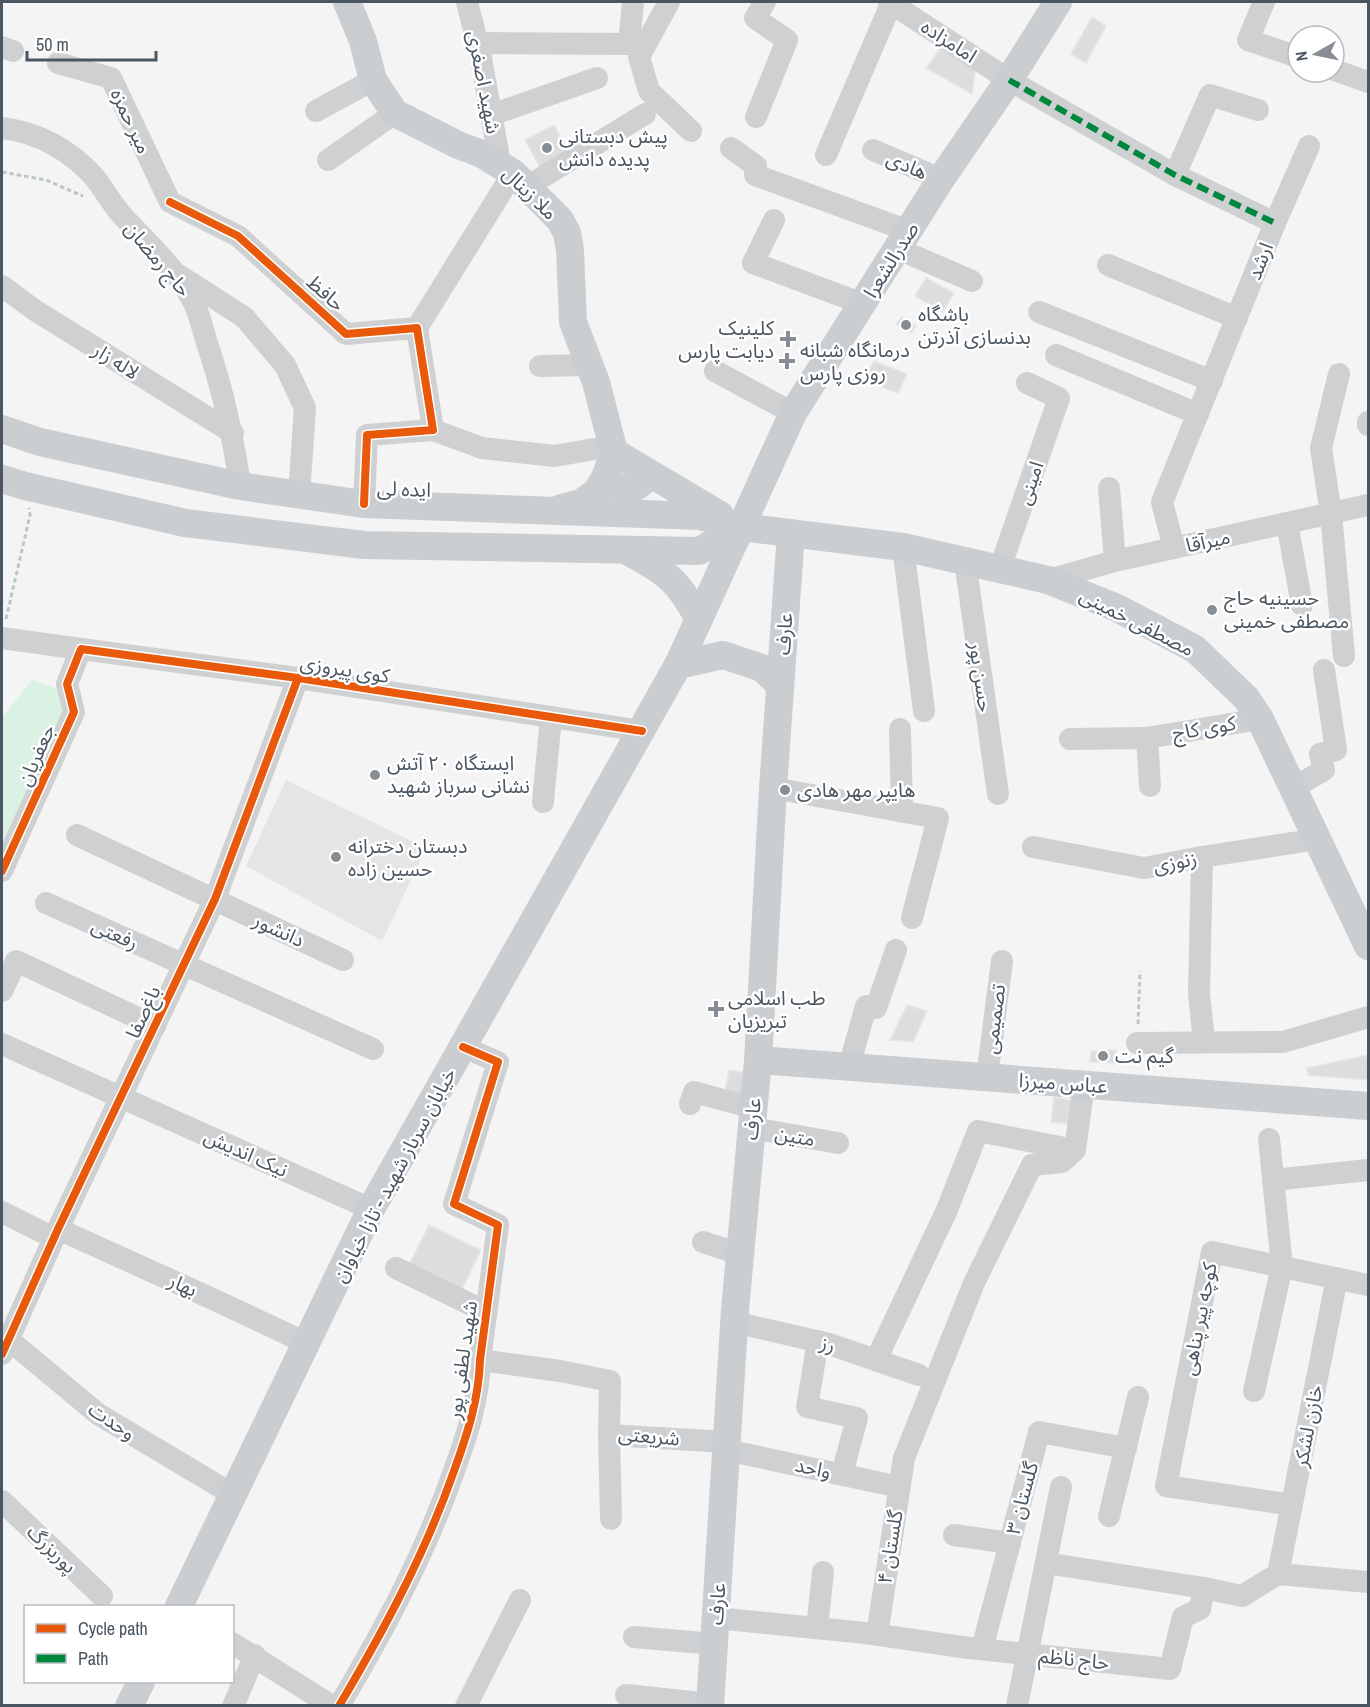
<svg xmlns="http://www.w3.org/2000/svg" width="1370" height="1707" viewBox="0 0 1370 1707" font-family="'Archivo Narrow','Noto Sans Arabic',sans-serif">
  <rect width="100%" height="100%" fill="#f4f4f4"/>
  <polygon fill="#e6e5e6" points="286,780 426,848 382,941 246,866"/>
  <polygon fill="#d9f2e3" points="32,680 59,689 64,708 2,847 2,718"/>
  <g fill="#ddddde" stroke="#e5e6e7" stroke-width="1.5">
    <polygon points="1092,17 1106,26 1086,63 1071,54"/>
    <polygon points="945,42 976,64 972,94 926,68"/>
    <polygon points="554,125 570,155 541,169 525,140"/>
    <polygon points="926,278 954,293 943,312 915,296"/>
    <polygon points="902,317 916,326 911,333 896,324"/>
    <polygon points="874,361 907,374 898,393 864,380"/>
    <polygon points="907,1005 927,1011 913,1042 890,1040"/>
    <polygon points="1116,1050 1115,1063 1090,1062 1091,1051"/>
    <polygon points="1368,1055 1368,1080 1308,1075 1307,1068"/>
    <polygon points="729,1070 746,1073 742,1098 724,1095"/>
    <polygon points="1054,1097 1077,1101 1073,1124 1051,1122"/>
    <polygon points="429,1225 481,1250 461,1291 409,1265"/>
  </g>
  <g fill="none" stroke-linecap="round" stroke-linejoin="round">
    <g stroke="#bcc7c4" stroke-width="3" stroke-dasharray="4.5 3" stroke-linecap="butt">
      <polyline points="2,172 46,180 83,196"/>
      <polyline points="6,619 30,515 29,508"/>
      <polyline points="1138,1024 1140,971"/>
    </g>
    <g stroke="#ced0d2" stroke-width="22">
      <polyline points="467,2 480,53 500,163"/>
      <polyline points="669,2 639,57 649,91 691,131"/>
      <polyline points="889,2 1009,80 1175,175 1275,223"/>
      <polyline points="1264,2 1248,40 1298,57"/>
      <polyline points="478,43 629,44 633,2"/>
      <polyline points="2,47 13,51"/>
      <polyline points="58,63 111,78 170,202 238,236 346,334 417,328 433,430"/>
      <polyline points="1334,70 1368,82"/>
      <polyline points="316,111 373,80"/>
      <polyline points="491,115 597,78"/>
      <polyline points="756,117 787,40 755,18 765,2"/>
      <path d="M 2,128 C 38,132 72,151 96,179 C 104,190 111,202 120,213 C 145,241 175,266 193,301 C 199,312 202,327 206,340 C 223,390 233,434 240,486"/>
      <polyline points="731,148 756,166 755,175 909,231"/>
      <polyline points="873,150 941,179"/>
      <polyline points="826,155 891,4"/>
      <polyline points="328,160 395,113"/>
      <polyline points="1175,175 1210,95 1258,110"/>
      <polyline points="528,186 645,114"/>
      <polyline points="774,220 753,263 863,304"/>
      <polyline points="898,249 972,281"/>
      <polyline points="1108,265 1237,318"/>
      <polyline points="180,276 244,317 285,365 305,408 299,495"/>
      <polyline points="2,286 36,311 233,433"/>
      <polyline points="1039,312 1212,381"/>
      <polyline points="417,328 513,173"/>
      <polyline points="1056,355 1198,414"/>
      <polyline points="540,366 589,365"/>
      <polyline points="715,371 793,413"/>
      <polyline points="1339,374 1321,448 1331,514 1344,656"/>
      <polyline points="1368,422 1368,425"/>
      <polyline points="1109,488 1115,561"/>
      <polyline points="364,504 367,435 433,430 482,448 555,456 594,449"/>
      <polyline points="1287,523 1302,605"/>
      <polyline points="903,547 924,711"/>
      <polyline points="1174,548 1162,502 1275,223 1309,146"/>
      <polyline points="965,561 998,794"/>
      <polyline points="1000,568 1059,398 1027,383"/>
      <polyline points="1048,580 1115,561 1368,505"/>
      <polyline points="2,638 81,649"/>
      <polyline points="900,729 902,812"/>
      <polyline points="1070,739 1147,738"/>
      <polyline points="1150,786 1147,738 1260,719"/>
      <polyline points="773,788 938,818 912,918"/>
      <polyline points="1293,788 1324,770 1320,754 1336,750 1324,670"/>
      <polyline points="543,802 551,717"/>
      <polyline points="77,835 343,960"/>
      <polyline points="1033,847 1144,868 1202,857 1318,839"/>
      <polyline points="1202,857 1199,994 1204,1042"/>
      <polyline points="2,871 74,712 67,684 81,649 298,678 642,731"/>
      <polyline points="46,903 373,1049"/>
      <polyline points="2,991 16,961 155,1026"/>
      <polyline points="1137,1043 1283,1042 1368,1017"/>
      <polyline points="2,1044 371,1209"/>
      <polyline points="849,1067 866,1006 876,1008 896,950"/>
      <polyline points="987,1077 1002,961"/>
      <polyline points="690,1104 694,1092 753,1108"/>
      <polyline points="752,1128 838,1143"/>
      <polyline points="1273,1180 1368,1170"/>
      <polyline points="2,1212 54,1238"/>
      <polyline points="58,1229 217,1301 306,1343"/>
      <polyline points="703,1242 740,1254"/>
      <polyline points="396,1268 486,1312"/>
      <polyline points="734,1322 829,1344 919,1375"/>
      <polyline points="2,1336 8,1339 98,1414 232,1494"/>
      <polyline points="818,1341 807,1407 857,1418 842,1474"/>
      <polyline points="2,1354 58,1229 215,899 298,678"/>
      <polyline points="480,1360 560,1371 610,1381 609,1435 727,1442"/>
      <polyline points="876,1360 946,1212 978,1131 1075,1150"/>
      <polyline points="1254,1391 1282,1266 1269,1139"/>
      <polyline points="609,1435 611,1519"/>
      <polyline points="726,1450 900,1487"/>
      <polyline points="2,1501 102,1596"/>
      <polyline points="1292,1505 1166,1486 1212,1252 1368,1285"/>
      <polyline points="1109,1516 1138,1397"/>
      <polyline points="954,1535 1010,1543"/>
      <polyline points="1046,1563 1204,1588 1242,1596 1278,1574 1368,1582"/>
      <polyline points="1278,1574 1337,1278"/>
      <polyline points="716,1618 865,1633 969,1648 1170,1669 1183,1617 1200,1609 1204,1588"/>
      <polyline points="817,1628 823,1572"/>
      <polyline points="877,1635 904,1458 974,1283 1032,1165 1062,1162 1075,1150 1084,1084"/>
      <polyline points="634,1637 714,1644"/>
      <polyline points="232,1643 332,1706"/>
      <polyline points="982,1649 1039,1432 1126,1448"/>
      <polyline points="626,1695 711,1704"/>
      <polyline points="233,1706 255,1655"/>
      <path d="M 339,1706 C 384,1630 425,1554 454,1471 C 467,1435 479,1399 480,1360 L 498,1225 L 454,1204 L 498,1062 L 463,1047"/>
      <polyline points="466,1706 520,1600"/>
      <polyline points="1017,1706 1061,1487"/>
    </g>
    <g stroke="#caced1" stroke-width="28">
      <polyline points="347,2 363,41 373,80 395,113 458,145 482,154 513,173 560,220 567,233 570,250 573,322 596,382 614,452 605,478 596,492 581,503 561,508"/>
      <polyline points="2,429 40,442 240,486 364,504 700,516 740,527 903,547 1048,580 1117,608 1195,649 1246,698 1260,719 1368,946"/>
      <polyline points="614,452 720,515"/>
      <path d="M 605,478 C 624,495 634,493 650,474"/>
      <polyline points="2,479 25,486 185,523 364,545 699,551 740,527"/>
      <path d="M 629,552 C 666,572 678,580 698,618"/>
      <polyline points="678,665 723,655 762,668 780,685"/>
      <polyline points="758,1060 1368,1106"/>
      <polyline points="179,1606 371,1209 678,665 793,413 941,179 1009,80 1058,2"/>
      <polyline points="129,1706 141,1682"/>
      <polyline points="710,1706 735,1310 758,1060 773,788 791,533"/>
    </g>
    <polyline stroke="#00873e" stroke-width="6" stroke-dasharray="12 6" stroke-linecap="butt" points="1009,80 1175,175 1275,223"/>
    <g stroke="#fff" stroke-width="11">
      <g id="cycleway">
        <polyline points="170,202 238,236 346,334 417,328 433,430 367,435 364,504"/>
        <polyline points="2,871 74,712 67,684 81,649 298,678 642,731"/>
        <polyline points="2,1354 58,1229 215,899 298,678"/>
        <path d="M 339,1706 C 384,1630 425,1554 454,1471 C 467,1435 479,1399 480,1360 L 498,1225 L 454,1204 L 498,1062 L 463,1047"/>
      </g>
    </g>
    <use href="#cycleway" stroke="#e8590c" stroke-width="8"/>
  </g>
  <g fill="#868d94" stroke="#fff" stroke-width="2">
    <circle cx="547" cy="148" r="6"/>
    <circle cx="906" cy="325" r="6"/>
    <path d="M785 330h6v6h6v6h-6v6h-6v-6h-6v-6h6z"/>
    <path d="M784 352h6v6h6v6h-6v6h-6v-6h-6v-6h6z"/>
    <circle cx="1212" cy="610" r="6"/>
    <circle cx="375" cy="775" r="6"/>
    <circle cx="785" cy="790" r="6"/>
    <circle cx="336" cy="857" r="6"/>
    <path d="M713 1000h6v6h6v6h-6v6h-6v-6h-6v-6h6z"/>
    <circle cx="1103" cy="1056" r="6"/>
  </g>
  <g text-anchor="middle" stroke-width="5" stroke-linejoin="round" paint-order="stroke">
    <g font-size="20" fill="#4a5661" stroke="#fff">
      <text transform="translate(949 41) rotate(33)" y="7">امامزاده</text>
      <text transform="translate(484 82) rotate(79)" y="7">شهید اصغری</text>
      <text transform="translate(131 121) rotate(65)" y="7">میر حمزه</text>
      <text transform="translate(907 165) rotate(23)" y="7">هادی</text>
      <text transform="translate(530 193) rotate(44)" y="7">ملا زینال</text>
      <text transform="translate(158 259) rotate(50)" y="7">حاج رمضان</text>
      <text transform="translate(891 260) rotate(-58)" y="7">صدرالشعرا</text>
      <text transform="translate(1260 261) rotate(-68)" y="7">ارشد</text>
      <text transform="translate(326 293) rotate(42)" y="7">حافظ</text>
      <text transform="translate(116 361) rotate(32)" y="7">لاله زار</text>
      <text transform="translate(1030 483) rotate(-71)" y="7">امینی</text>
      <text transform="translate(404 489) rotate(2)" y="7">ایده لى</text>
      <text transform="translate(1208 541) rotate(-12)" y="7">میرآقا</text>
      <text transform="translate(1137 622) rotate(27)" y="7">مصطفی خمینی</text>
      <text transform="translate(784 634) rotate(-86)" y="7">عارف</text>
      <text transform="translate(345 669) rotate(9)" y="7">کوی پیروزی</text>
      <text transform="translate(981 677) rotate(82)" y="7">حسن پور</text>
      <text transform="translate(1204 728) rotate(-10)" y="7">کوی کاج</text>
      <text transform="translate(36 755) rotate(-66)" y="7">جعفریان</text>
      <text transform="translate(1175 862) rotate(-11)" y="7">زنوزی</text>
      <text transform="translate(279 930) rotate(25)" y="7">دانشور</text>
      <text transform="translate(115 934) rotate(24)" y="7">رفعتی</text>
      <text transform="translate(143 1012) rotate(-65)" y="7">باغ‌صفا</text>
      <text transform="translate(994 1019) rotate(-83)" y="7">تصمیمی</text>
      <text transform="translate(1063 1083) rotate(4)" y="7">عباس میرزا</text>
      <text transform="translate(752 1119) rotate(-85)" y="7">عارف</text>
      <text transform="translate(795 1136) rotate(10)" y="7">متین</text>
      <text transform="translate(246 1153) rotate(24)" y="7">نیک اندیش</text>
      <text transform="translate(394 1175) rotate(-62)" y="7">خیابان سرباز شهید - تازا خیاوان</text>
      <text transform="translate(183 1285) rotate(24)" y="7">بهار</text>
      <text transform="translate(1199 1319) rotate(-79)" y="7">کوچه پیر پناهی</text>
      <text transform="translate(828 1344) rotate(16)" y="7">رز</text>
      <text transform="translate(462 1360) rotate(-82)" y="7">شهید لطفی پور</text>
      <text transform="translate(112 1421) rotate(34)" y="7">وحدت</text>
      <text transform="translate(1308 1426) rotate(-79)" y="7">خازن لشکر</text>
      <text transform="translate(649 1436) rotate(5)" y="7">شریعتی</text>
      <text transform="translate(813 1468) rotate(12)" y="7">واحد</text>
      <text transform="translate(1022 1498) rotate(-75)" y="7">گلستان ۳</text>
      <text transform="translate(890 1547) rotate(-81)" y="7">گلستان ۴</text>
      <text transform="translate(52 1549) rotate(44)" y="7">پوربزرگ</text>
      <text transform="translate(717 1604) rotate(-86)" y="7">عارف</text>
      <text transform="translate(1074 1659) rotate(6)" y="7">حاج ناظم</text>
    </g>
    <g font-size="20" fill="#4a5661" stroke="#fff" text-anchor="start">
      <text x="559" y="143">پیش دبستانی<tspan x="559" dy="23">پدیده دانش</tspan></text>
      <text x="918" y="321">باشگاه<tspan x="918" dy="23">بدنسازی آذرتن</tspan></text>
      <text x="774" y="335" text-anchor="end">کلینیک<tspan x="774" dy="23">دیابت پارس</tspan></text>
      <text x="800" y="357">درمانگاه شبانه<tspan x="800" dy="23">روزی پارس</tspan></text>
      <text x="1224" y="605">حسینیه حاج<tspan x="1224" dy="23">مصطفی خمینی</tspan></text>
      <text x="387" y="770">ایستگاه ۲۰ آتش<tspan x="387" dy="23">نشانی سرباز شهید</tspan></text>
      <text x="797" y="797">هایپر مهر هادی</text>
      <text x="348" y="853">دبستان دخترانه<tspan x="348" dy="23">حسین زاده</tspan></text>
      <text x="728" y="1005">طب اسلامی<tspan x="728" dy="23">تبریزیان</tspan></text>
      <text x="1115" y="1063">گیم نت</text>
    </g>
  </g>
  <rect width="1370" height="1707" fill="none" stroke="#4a5661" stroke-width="6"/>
  <rect x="24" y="1605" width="210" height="78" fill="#ffffff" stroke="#b7bbc0" stroke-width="1.5"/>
  <rect x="36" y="1624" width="30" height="9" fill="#e8590c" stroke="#b7bbc0" stroke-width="1.5"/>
  <text x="78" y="1635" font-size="18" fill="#4a5661">Cycle path</text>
  <rect x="36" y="1654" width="30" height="9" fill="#00873e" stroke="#b7bbc0" stroke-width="1.5"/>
  <text x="78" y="1665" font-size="18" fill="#4a5661">Path</text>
  <g transform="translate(1316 54) rotate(261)"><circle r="28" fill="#ffffff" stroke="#b7bbc0" stroke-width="1.5"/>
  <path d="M0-4.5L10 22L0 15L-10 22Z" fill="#868d94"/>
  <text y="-9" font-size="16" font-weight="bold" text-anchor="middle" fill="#4a5661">N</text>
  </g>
  <path d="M27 51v9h129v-9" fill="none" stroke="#4a5661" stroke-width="3"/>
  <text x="36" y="51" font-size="18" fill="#4a5661" stroke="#ffffff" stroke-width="4.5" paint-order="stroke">50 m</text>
</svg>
